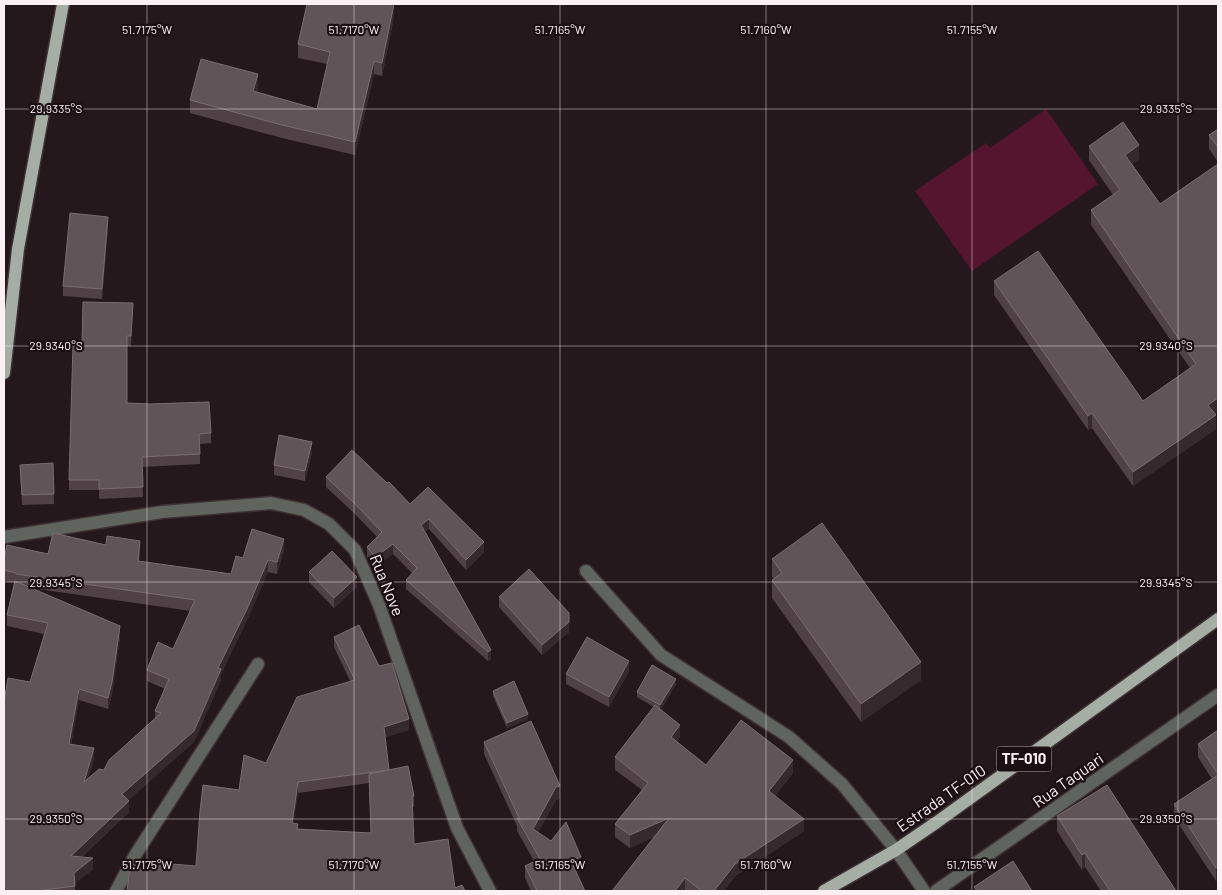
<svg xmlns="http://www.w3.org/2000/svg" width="1222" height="895" viewBox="0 0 1222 895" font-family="Barlow,sans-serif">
  <rect width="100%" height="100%" fill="#25181c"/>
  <polygon fill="#55152e" points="1046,109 1098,184 972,271 915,191 986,143 990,148"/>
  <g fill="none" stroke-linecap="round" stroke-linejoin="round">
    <g stroke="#3f3236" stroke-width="15">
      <g id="minor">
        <polyline points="4,537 162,512 271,503 304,510 329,524 355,550 379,605 457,828 490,891"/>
        <polyline points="586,571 661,655 789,737 842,784 896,850 924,891"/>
        <polyline points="116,891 134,857 258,664"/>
        <polyline points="936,891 1218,695"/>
      </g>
    </g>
    <g stroke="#3f3236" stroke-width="15">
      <g id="major">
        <polyline points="4,373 18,249 63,4"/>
        <polyline points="824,891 896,850 937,822 1218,619"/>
      </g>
    </g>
    <use href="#minor" stroke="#60645f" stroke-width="12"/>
    <use href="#major" stroke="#a4aea4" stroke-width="12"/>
  </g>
  <g fill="#4f4145" fill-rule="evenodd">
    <polygon points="394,17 382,76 374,74 355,155 282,138 190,113 190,100 258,87 257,92 317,109 327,64 298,58 298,44"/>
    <polygon points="1218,129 1218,162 1209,149 1209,135"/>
    <polygon points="1089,146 1139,159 1132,164 1160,204 1218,164 1218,412 1215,414 1216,429 1133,486 1092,428 1088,430 994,295 994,281 1143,401 1190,368 1091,225 1091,210 1113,195 1089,160"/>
    <polygon points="108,226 102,299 63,296 63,286"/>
    <polygon points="133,303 131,346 127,346 127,403 211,433 211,443 200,444 200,464 142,467 143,497 99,499 99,490 69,490 69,480 82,345"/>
    <polygon points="312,452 305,481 274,475 274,465"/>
    <polygon points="53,463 54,504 22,505 20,465"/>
    <polygon points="326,477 410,504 484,552 466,570 429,529 425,531 491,650 491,659 488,661 406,589 406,580 412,573 393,554 375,567 367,557 367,547 377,537 355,514 326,487"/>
    <path d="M 106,545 L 140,552 L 139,561 L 231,574 L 243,558 L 284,550 L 277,574 L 268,572 L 248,618 L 221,674 L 221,680 L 194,742 L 128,800 L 129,812 L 82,857 L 93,869 L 75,883 L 75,891 L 4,891 L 4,702 L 30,682 L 44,634 L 7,626 L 7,615 L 14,583 L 4,581 L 4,559 L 48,554 ZM 31,588 L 191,611 L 173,649 L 147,670 L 147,681 L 165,689 L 155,711 L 155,719 L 104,770 L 88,778 L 94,759 L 71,744 L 79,700 L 108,709 L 112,694 L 120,637 Z"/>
    <polygon points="772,559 921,680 861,722 772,598 772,580 774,579 772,577"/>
    <polygon points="309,572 357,587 334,608 309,582"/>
    <polygon points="499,597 569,632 542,655 499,607"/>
    <path d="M 334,637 L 409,730 L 385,737 L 389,770 L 414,796 L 414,807 L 412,807 L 414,844 L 455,888 L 465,891 L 196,866 L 239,790 L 350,681 L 334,647 ZM 369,783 L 371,833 L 298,829 L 293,823 L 298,793 Z"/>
    <polygon points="629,671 609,707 566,684 566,674"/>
    <polygon points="676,684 661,709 680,737 677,742 706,765 793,773 775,796 804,831 735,876 724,891 686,891 685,890 654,837 630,848 615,837 615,824 642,790 615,770 615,757 654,707 637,697 637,692"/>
    <polygon points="493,691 528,719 507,728 493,696"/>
    <polygon points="1218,730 1218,880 1216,881 1174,817 1174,804 1212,779 1198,757 1198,744"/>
    <polygon points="484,742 560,798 556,800 538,832 581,870 576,872 585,891 531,891 525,878 525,866 534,861 517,831 517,826 484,754"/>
    <polygon points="1057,816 1176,891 1101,891 1085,867 1082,870 1057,831"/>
  </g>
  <g fill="#36292d">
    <polygon points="394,4 394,17 382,76 382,63"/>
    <polygon points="374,61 374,74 355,155 355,142"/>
    <polygon points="258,74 258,87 253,104 253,91"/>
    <polygon points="1139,145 1139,159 1125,169 1125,155"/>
    <polygon points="108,217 108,226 102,299 102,289"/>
    <polygon points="1218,398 1218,412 1208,419 1208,405"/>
    <polygon points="1092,413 1092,428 1088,430 1088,416"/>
    <polygon points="1216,415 1216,429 1133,486 1133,472"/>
    <polygon points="312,442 312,452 305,481 305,471"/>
    <polygon points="429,519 429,529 421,534 421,525"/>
    <polygon points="284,539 284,550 277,574 277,562"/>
    <polygon points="140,541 140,552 138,572 138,561"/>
    <polygon points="484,542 484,552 466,570 466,560"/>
    <polygon points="393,544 393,554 375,567 375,557"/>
    <polygon points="268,560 268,572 248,618 221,674 221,680 194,742 122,806 122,794 218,668"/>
    <polygon points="357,577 357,587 334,608 334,598"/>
    <polygon points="569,622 569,632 542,655 542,645"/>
    <polygon points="120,626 120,637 112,694 108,709 108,698"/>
    <polygon points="491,650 491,659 488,661 488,652"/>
    <polygon points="629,661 629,671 609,707 609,697"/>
    <polygon points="921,662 921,680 861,722 861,704"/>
    <polygon points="676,679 676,684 660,710 660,705"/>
    <polygon points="79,689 79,700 69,755 69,744"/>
    <polygon points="528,714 528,719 507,728 507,723"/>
    <polygon points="409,719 409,730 384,738 384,727"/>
    <polygon points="680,725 680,737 671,750 671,737"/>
    <polygon points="94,748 94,759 84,793 84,782"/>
    <polygon points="793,760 793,773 769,804 769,791"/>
    <polygon points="298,782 298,793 292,834 292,823"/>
    <polygon points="560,786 560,798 556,800 533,841 533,829 556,787"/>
    <polygon points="129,801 129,812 71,867 71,856"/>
    <polygon points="669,818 669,830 630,848 630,835"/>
    <polygon points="804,819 804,831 735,876 724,891 714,891 735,864"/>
    <polygon points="1085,853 1085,867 1082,870 1082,855"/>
    <polygon points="581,857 581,870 571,874 571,861"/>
    <polygon points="93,858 93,869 74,884 74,873"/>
    <polygon points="1218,867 1218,880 1216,881 1216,868"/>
    <polygon points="685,878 685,890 684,891 675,891"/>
  </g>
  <g fill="#615458" stroke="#7a6d70">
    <polygon points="307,4 394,4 382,63 374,61 355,142 282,125 190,100 201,59 258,74 253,91 317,109 330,52 298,44"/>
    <polygon points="1123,122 1139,145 1125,155 1160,204 1218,164 1218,398 1208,405 1216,415 1133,472 1092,413 1088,416 994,281 1038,251 1143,401 1196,364 1091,210 1120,190 1089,146"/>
    <polygon points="1218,129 1218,147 1209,135"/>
    <polygon points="70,213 108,217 102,289 63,286"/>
    <polygon points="83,302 133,303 131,336 127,336 127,403 150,404 209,402 211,433 199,434 200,454 142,457 143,487 99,489 99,480 69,480 73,345 82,345"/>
    <polygon points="279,435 312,442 305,471 274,465"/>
    <polygon points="352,450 387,483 389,482 410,504 428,487 484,542 466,560 429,519 421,525 491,650 488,652 406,580 417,568 393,544 375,557 367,547 382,532 355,504 326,477"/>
    <polygon points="53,463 54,494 22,495 20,465"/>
    <polygon points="822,523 921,662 861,704 772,580 782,573 772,559"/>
    <polygon points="252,529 284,539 277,562 268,560 248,607 218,668 221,669 194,731 122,794 129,801 71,856 93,858 74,873 75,886 36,891 4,891 4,764 5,760 4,760 4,702 8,678 30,682 48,623 7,615 15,581 120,626 112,682 108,698 79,689 69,744 94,748 84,782 99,769 104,770 109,760 161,713 155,711 169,679 147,670 158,642 173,649 195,600 16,574 16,573 4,570 4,559 7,545 48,554 53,533 106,545 107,536 140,541 138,561 231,574 236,556 243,558"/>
    <polygon points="332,551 357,577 334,598 309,572"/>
    <polygon points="529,569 569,613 569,622 542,645 499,597"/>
    <polygon points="359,625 379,666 392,663 409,719 384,727 389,770 298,782 292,823 298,824 297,829 371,833 369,774 408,766 414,796 412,796 414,844 448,839 455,888 462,885 465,891 127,891 129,874 135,861 196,866 200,811 203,785 239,790 244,755 266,763 297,697 355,680 334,637"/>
    <polygon points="587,637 629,661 609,697 566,674"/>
    <polygon points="652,665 676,679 660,705 637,692"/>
    <polygon points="514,681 528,714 507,723 493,691"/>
    <polygon points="655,705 680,725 671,737 706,765 741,720 793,760 769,791 804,819 735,864 714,891 702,891 685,878 675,891 612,891 669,818 630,835 615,824 648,783 615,757"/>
    <polygon points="531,721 560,786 556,787 533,829 551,841 566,822 581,857 571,861 585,891 537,891 525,866 540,859 517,818 520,820 484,742"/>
    <polygon points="1218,730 1218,774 1198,744"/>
    <polygon points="1218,775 1218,867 1216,868 1174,804"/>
    <polygon points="1107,785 1176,891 1110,891 1085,853 1082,855 1057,816"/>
    <polygon points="1013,861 1032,891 977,891 974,887"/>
  </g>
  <path fill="none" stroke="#fbf1f4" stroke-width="1" stroke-opacity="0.45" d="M 147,4 L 147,891M 354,4 L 354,891M 560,4 L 560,891M 766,4 L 766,891M 972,4 L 972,891M 1178,4 L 1178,891M 4,109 L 1218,109M 4,346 L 1218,346M 4,582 L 1218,582M 4,819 L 1218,819"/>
  <g text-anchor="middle" stroke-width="4.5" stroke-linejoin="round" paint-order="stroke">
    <rect fill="#1b0f13" stroke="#b8adb0" stroke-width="1" x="996.5" y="746.5" width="55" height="25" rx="4"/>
    <g font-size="15" font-weight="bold" fill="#fbf1f4">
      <text x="1024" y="764">TF-010</text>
    </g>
    <g font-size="16" fill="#fbf1f4" stroke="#1b0f13">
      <text transform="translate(387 585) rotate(68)" y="6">Rua Nove</text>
      <text transform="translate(1068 780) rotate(-35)" y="6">Rua Taquari</text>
      <text transform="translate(941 798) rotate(-35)" y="6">Estrada TF-010</text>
    </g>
  </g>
  <g font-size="12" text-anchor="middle" fill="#fbf1f4" stroke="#1b0f13" stroke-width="4.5" stroke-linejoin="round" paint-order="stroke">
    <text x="147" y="34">51.7175°W</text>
    <text x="354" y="34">51.7170°W</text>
    <text x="560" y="34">51.7165°W</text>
    <text x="766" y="34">51.7160°W</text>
    <text x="972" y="34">51.7155°W</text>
    <text x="56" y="113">29.9335°S</text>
    <text x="1166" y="113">29.9335°S</text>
    <text x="56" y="350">29.9340°S</text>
    <text x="1166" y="350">29.9340°S</text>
    <text x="56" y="587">29.9345°S</text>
    <text x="1166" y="587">29.9345°S</text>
    <text x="56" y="823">29.9350°S</text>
    <text x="1166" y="823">29.9350°S</text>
    <text x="147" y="869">51.7175°W</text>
    <text x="354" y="869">51.7170°W</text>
    <text x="560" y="869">51.7165°W</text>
    <text x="766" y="869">51.7160°W</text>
    <text x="972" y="869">51.7155°W</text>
  </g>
  <rect width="1222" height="895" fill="none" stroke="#fbf1f4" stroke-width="10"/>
</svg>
